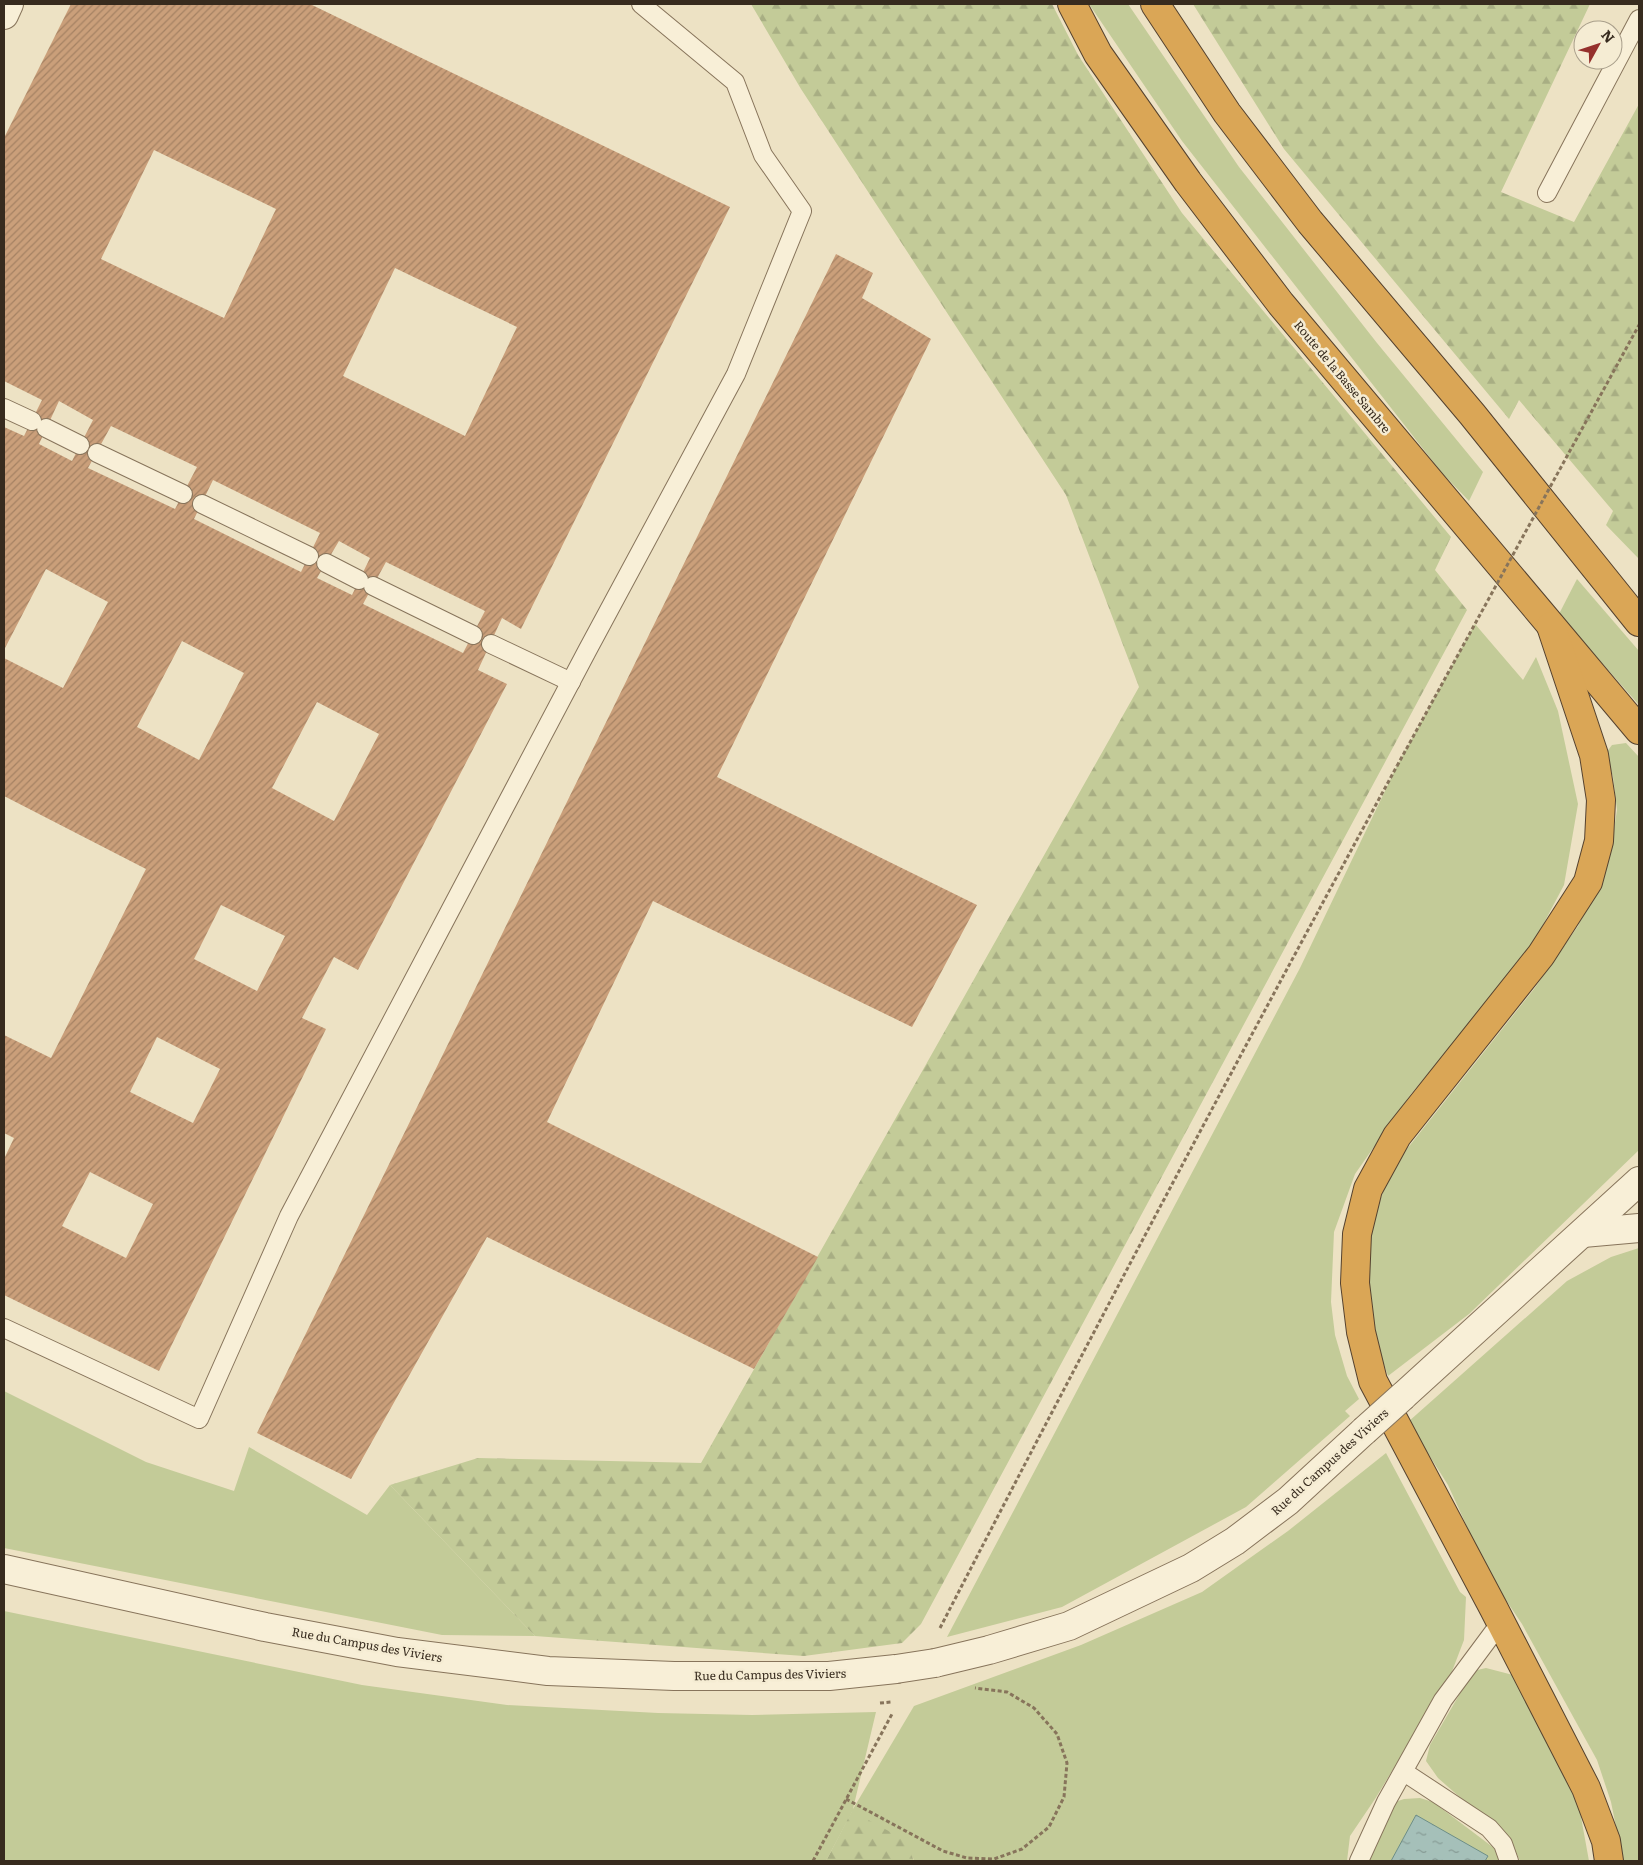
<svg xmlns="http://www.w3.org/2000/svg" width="1643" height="1865" viewBox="0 0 1643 1865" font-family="Literata,serif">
  <defs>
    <pattern id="forest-firs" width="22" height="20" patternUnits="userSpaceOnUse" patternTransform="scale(1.25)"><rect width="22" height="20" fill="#c3cb98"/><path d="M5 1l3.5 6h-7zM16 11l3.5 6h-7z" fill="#a8ae83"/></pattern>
    <pattern id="water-ripples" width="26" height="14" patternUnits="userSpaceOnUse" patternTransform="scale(1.25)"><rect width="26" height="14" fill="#a5c0b9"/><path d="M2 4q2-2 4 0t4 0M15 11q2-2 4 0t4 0" fill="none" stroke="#879c96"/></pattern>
    <pattern id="building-hatch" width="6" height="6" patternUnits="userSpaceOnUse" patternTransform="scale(1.25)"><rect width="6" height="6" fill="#ca9f7a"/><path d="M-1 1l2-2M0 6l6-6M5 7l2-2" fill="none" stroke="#a58263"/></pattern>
  </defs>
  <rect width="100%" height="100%" fill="#ede2c4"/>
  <g fill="#c3cb98">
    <polygon points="1089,4 1128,4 1239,167 1377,343 1483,472 1469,501 1442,473 1182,141"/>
    <polygon points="1577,579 1639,651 1639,705 1559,614"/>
    <polygon points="1475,624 1523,680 1536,657 1558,711 1578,804 1564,885 1526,957 1411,1094 1355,1174 1334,1232 1331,1302 1335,1335 1347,1376 1359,1399 1345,1411 1350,1416 1246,1507 1062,1607 947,1637 1300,968 1397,766"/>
    <polygon points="1626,743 1639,757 1639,1150 1469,1314 1388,1376 1364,1307 1368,1235 1391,1169 1534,989 1578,926 1599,883 1611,848 1617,810 1613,777 1606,753 1612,745"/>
    <polygon points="1639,1248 1639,1861 1623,1861 1611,1802 1597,1760 1522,1624 1489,1575 1448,1485 1408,1422 1567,1281 1611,1257"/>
    <polygon points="4,1391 146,1462 234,1491 249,1447 367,1515 390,1485 535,1636 442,1635 4,1548"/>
    <polygon points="1386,1453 1460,1592 1466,1597 1464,1640 1451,1674 1375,1799 1350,1836 1347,1861 914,1861 913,1858 852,1812 826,1861 4,1861 4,1611 362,1685 507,1705 658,1713 752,1715 876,1712 853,1809 914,1706 1081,1645 1202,1592 1288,1531"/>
    <polygon points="1486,1668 1513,1675 1579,1806 1589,1861 1520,1861 1512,1843 1438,1778 1426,1761 1430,1745 1473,1671"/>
    <polygon points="1420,1798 1433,1802 1498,1851 1502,1861 1365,1861 1392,1803 1404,1799"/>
  </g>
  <g fill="url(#forest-firs)">
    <polygon points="751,4 1052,4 1078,55 1182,213 1451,537 1435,570 1467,610 921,1624 902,1643 804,1656 535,1636 390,1485 478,1458 701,1463 1139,687 1066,495 801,89"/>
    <polygon points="1193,4 1590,4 1501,192 1574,222 1639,104 1639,559 1606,525 1613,511 1519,400 1509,419 1284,149"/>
    <polygon points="852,1811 905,1840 914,1861 826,1861"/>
  </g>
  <polygon fill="url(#water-ripples)" stroke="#6d8e87" points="1416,1815 1488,1856 1485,1861 1391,1861"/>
  <g fill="url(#building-hatch)" fill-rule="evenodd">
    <path d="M 71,4 L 310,4 L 730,207 L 521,629 L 502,618 L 478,670 L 507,684 L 358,970 L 334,957 L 302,1018 L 326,1029 L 159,1371 L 4,1295 L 4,1159 L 14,1138 L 4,1133 L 4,1035 L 51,1058 L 146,869 L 4,796 L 4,658 L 63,688 L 108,602 L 46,569 L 4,650 L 4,427 L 24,436 L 42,400 L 4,381 L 4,138 ZM 154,150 L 276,209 L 224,318 L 101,259 ZM 395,268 L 517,327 L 465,436 L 343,376 ZM 59,401 L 93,420 L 72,461 L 39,444 ZM 111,426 L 197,467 L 175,509 L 88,468 ZM 213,480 L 320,533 L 301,572 L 194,519 ZM 339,541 L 370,558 L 352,595 L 317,578 ZM 386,562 L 485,611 L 463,653 L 363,604 ZM 182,641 L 244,673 L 199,760 L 137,727 ZM 317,702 L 379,734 L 334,821 L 272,788 ZM 221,905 L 285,936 L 257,991 L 194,959 ZM 157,1037 L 220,1069 L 193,1123 L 130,1092 ZM 90,1172 L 153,1204 L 126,1258 L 62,1226 Z"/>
    <polygon points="836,254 873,273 862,298 931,339 717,777 977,905 912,1027 653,901 547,1122 818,1257 754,1369 487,1237 351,1479 257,1433"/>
  </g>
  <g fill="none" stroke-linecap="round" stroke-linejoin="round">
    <g stroke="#87745b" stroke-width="20">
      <g id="lane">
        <polyline points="1547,193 1639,19"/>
        <polyline points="4,408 32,421"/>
        <polyline points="46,428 80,445"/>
        <polyline points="97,453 183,494"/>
        <polyline points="202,504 309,556"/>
        <polyline points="326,563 359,580"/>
        <polyline points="373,586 473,635"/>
        <polyline points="491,644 571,682"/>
        <polyline points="4,1328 199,1419 289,1216 587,651 736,374 802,211 763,155 735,82 641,4"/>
        <polyline points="1404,1772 1489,1828 1503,1844 1509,1861"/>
        <polyline points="1359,1861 1386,1802 1443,1700 1501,1622"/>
      </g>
    </g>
    <g stroke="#87745b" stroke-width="30">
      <g id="street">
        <polyline points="4,15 9,4"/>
        <polyline points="1583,1233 1639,1228"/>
        <polyline points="1403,1396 1639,1181"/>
        <polyline points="4,1569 265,1627 397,1652 548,1671 674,1676 829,1676 896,1669"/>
        <polyline points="935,1663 989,1650 1069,1626 1191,1568 1235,1541 1288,1501 1364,1431"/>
      </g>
    </g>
    <g stroke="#55422f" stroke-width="30">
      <g id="highway">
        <polyline points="1072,4 1098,54 1188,182 1281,304 1639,730"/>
        <polyline points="1155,4 1227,113 1310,222 1472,414 1639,622"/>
        <polyline points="1551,626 1594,755 1601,800 1599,841 1588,882 1541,955 1397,1136 1368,1189 1357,1234 1355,1283 1361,1332 1373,1381 1494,1609 1586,1788 1606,1841 1609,1861"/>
      </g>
    </g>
    <g stroke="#87745b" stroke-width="3" stroke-dasharray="4 2.5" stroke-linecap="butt">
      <path d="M 940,1628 C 1089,1339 1241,1052 1397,766"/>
      <polyline points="846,1799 943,1851 967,1858 994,1859 1022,1849 1049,1827 1064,1797 1067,1763 1057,1734 1034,1708 1007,1692 975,1688"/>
      <polyline points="813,1861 892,1714"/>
    </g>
    <use href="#lane" stroke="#f8efd7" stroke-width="18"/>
    <use href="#street" stroke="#f8efd7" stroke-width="28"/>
    <use href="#highway" stroke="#daa656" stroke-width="28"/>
    <g stroke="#87745b" stroke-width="30" stroke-linecap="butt">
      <g id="street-bridge">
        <polyline points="1364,1431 1403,1396"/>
        <polyline points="896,1669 935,1663"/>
      </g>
    </g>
    <g stroke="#87745b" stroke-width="3" stroke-dasharray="4 2.5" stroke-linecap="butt">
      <polyline points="1397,766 1639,325"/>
      <polyline points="880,1703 891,1702"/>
    </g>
    <use href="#street-bridge" stroke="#f8efd7" stroke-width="28"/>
  </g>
  <g text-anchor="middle" stroke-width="5" stroke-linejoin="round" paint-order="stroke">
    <g font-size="12" fill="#372b1e" stroke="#f5ecd3">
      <text transform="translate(1342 377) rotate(50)" y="4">Route de la Basse Sambre</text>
      <text transform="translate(1330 1462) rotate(-42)" y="4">Rue du Campus des Viviers</text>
      <text transform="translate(367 1645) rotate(10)" y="4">Rue du Campus des Viviers</text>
      <text transform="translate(770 1675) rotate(-1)" y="4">Rue du Campus des Viviers</text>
    </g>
  </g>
  <rect width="1643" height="1865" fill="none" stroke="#372b1e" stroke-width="10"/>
  <g transform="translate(1598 45) rotate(50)"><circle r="24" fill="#f5ecd3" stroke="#a99f8b"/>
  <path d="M0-4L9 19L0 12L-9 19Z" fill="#95302c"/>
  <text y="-8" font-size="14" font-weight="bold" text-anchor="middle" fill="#372b1e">N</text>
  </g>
</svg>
